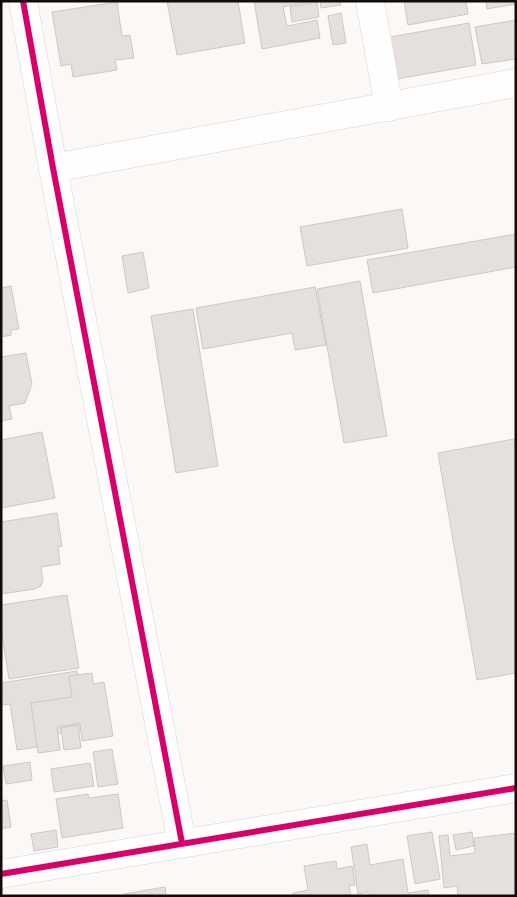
<svg xmlns="http://www.w3.org/2000/svg" width="517" height="897" viewBox="0 0 517 897" font-family="Georgia,serif">
  <rect width="100%" height="100%" fill="#fcf8f5"/>
  <g fill="#e5e0de" stroke="#cec9c7">
    <polygon points="167,1 238,1 245,43 177,55"/>
    <polygon points="254,1 313,1 283,7 287,26 317,20 320,38 262,49"/>
    <polygon points="320,1 340,1 341,5 321,8"/>
    <polygon points="404,1 466,1 468,14 408,25"/>
    <polygon points="486,1 516,1 516,4 487,9"/>
    <polygon points="117,2 122,36 130,35 134,58 115,60 117,70 73,77 71,64 61,66 52,12"/>
    <polygon points="317,2 319,17 292,22 290,7"/>
    <polygon points="341,13 346,43 333,45 328,16"/>
    <polygon points="516,20 516,59 482,64 475,27"/>
    <polygon points="469,23 476,65 397,79 390,37"/>
    <polygon points="402,209 408,248 307,266 300,227"/>
    <polygon points="516,234 516,267 373,293 367,260"/>
    <polygon points="143,252 149,288 128,293 122,256"/>
    <polygon points="360,281 387,436 344,443 317,289"/>
    <polygon points="11,286 19,329 11,330 11,335 1,337 1,288"/>
    <polygon points="315,287 326,345 295,350 292,333 203,349 196,308"/>
    <polygon points="193,309 218,466 176,473 151,316"/>
    <polygon points="26,353 32,384 25,403 9,406 12,419 1,421 1,357"/>
    <polygon points="42,432 55,498 1,508 1,440"/>
    <polygon points="514,439 516,450 516,673 477,680 438,453"/>
    <polygon points="57,513 62,546 58,547 60,564 41,567 43,580 41,586 35,589 1,594 1,522"/>
    <polygon points="67,595 79,668 9,679 1,629 1,605"/>
    <polygon points="77,671 79,687 87,685 94,729 55,734 57,744 17,750 10,704 1,705 1,683"/>
    <polygon points="92,673 93,684 104,682 113,736 82,741 80,723 57,727 60,750 38,753 31,703 72,697 69,676"/>
    <polygon points="78,725 81,748 64,750 61,728"/>
    <polygon points="112,749 118,784 98,787 93,752"/>
    <polygon points="30,762 32,780 6,784 3,766"/>
    <polygon points="90,763 94,786 54,792 51,769"/>
    <polygon points="88,794 89,798 118,794 123,828 62,838 56,799"/>
    <polygon points="7,800 11,827 1,829 1,801"/>
    <polygon points="56,830 58,847 34,851 31,834"/>
    <polygon points="432,832 440,879 415,884 407,836"/>
    <polygon points="472,832 474,846 456,850 453,835"/>
    <polygon points="516,833 516,896 458,896 457,886 444,888 439,836 448,835 450,856 475,853 474,838"/>
    <polygon points="367,844 370,865 403,859 408,893 428,890 429,896 368,896 368,892 358,894 351,847"/>
    <polygon points="336,861 337,869 352,866 355,885 349,886 351,896 293,896 293,893 308,890 304,866"/>
    <polygon points="165,887 166,896 124,896 124,894"/>
  </g>
  <g fill="none" stroke-linecap="round" stroke-linejoin="round">
    <g stroke="#d8d4d1" stroke-width="29">
      <g id="minor">
        <polyline points="23,1 53,168 182,843"/>
        <polyline points="370,1 389,107"/>
        <polyline points="53,168 516,83"/>
        <polyline points="1,874 516,788"/>
      </g>
    </g>
    <use href="#minor" stroke="#fffefe" stroke-width="28"/>
    <g stroke="#fff8f2" stroke-width="9">
      <g id="cycleway">
        <polyline points="23,1 53,168 182,843"/>
        <polyline points="1,874 516,788"/>
      </g>
    </g>
    <use href="#cycleway" stroke="#d6006c" stroke-width="6"/>
  </g>
  <rect width="517" height="897" fill="none" stroke="#100c09" stroke-width="5"/>
</svg>
